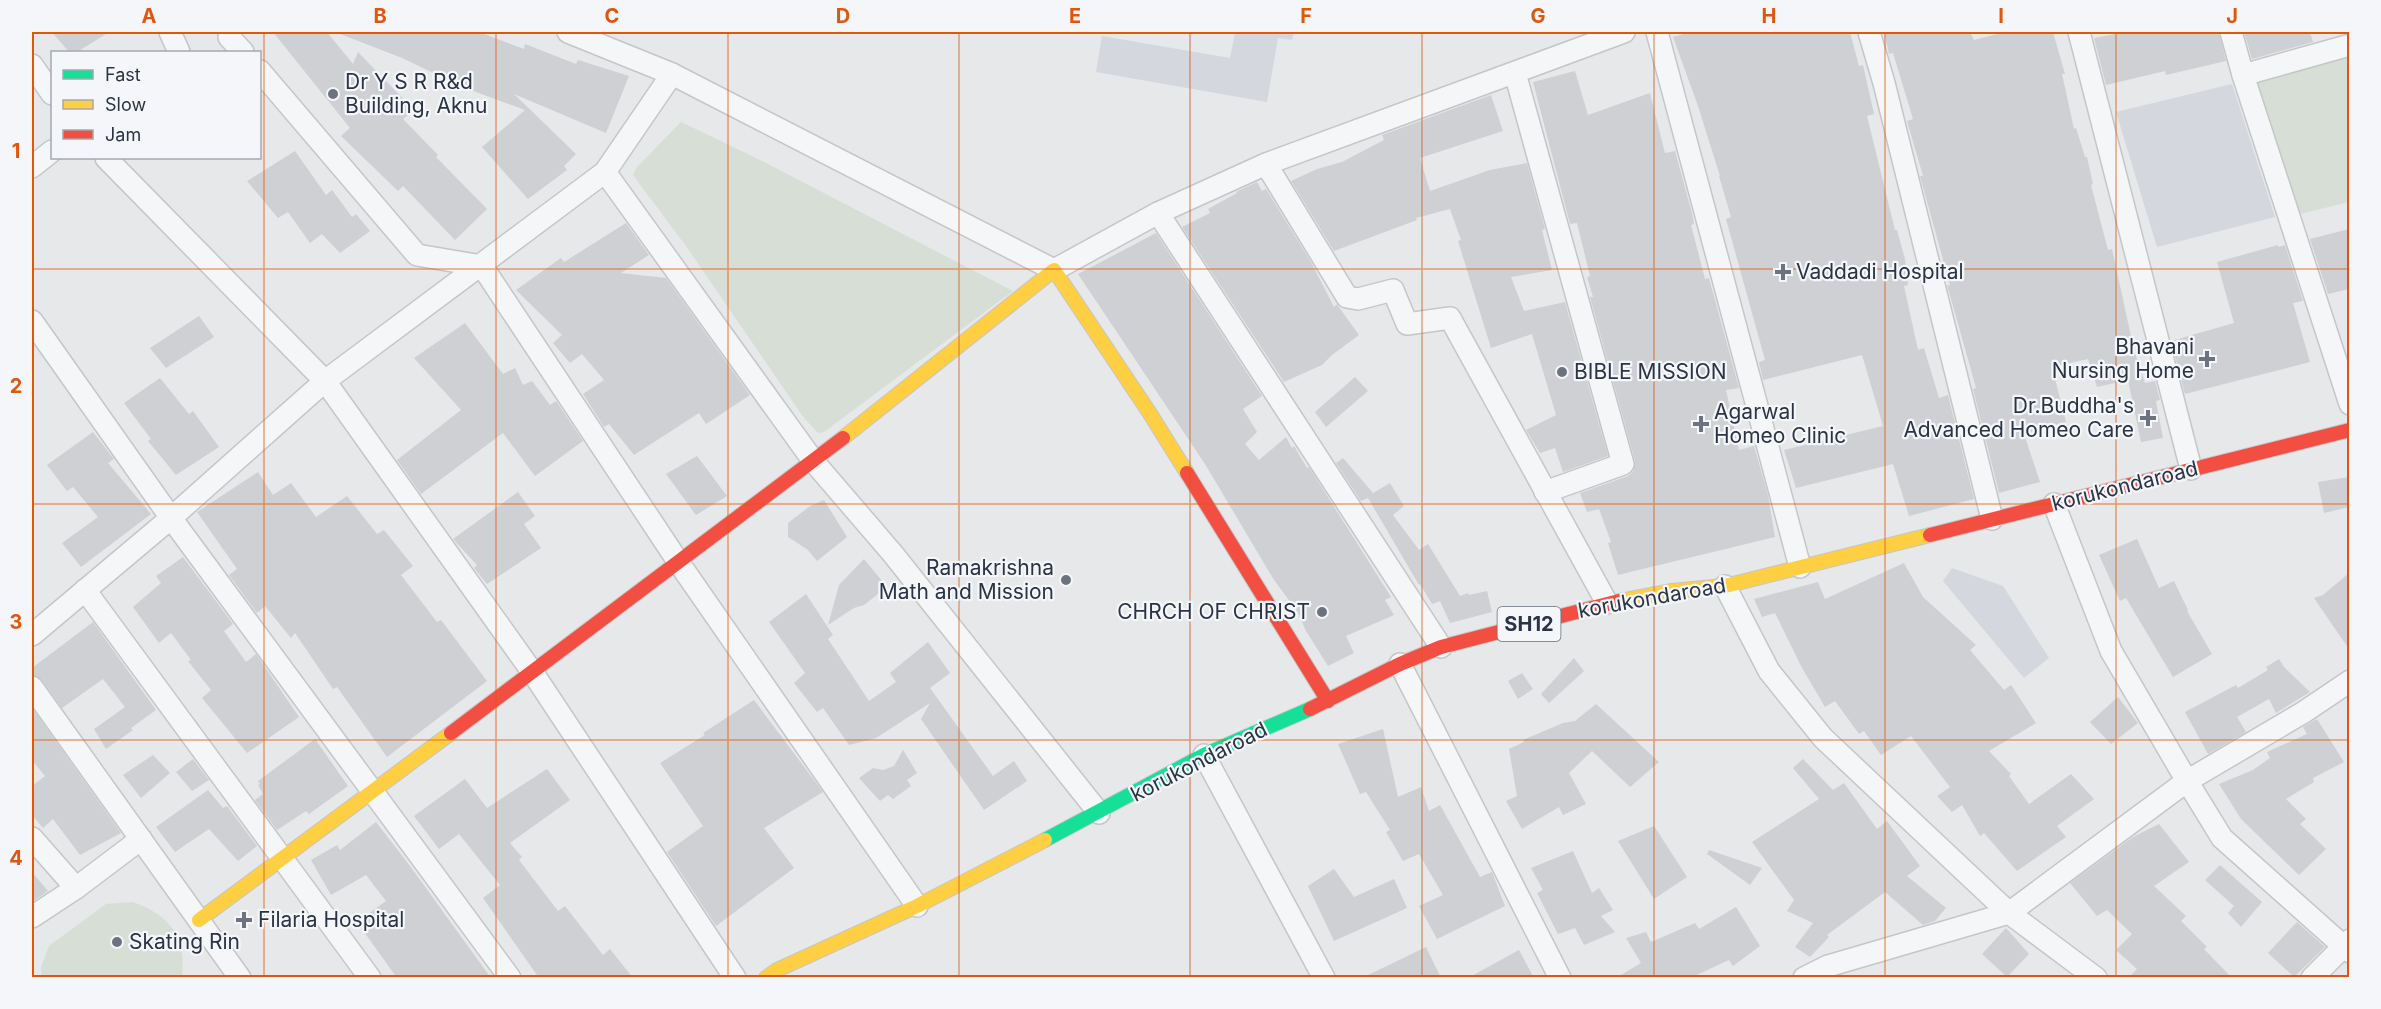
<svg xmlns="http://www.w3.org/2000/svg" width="2381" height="1009" viewBox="0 0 2381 1009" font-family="Inter,sans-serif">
  <rect width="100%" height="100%" fill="#e6e8ea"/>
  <g fill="#d4d7dd">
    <polygon points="1227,32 1294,32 1292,40 1278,38 1267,102 1096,72 1102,36 1230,58 1235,33"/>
    <polygon points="2232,84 2275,217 2157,247 2116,112"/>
    <polygon points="1952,568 2003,586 2049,658 2024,678 1943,581"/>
  </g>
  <g fill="#d6ded6">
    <polygon points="2349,56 2349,202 2292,216 2254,83"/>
    <polygon points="681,122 756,158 1013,291 824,432 818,433 804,418 686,246 633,175 637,167"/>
    <path d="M 133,902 C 171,916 186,937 182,977 L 42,977 L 41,967 L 49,946 L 106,904 Z"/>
  </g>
  <g fill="#ced0d3">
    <polygon points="52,32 109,32 77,52 69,52"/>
    <polygon points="273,32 327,32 353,64 358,52 414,110 403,119 438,155 436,157 487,209 455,240 403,186 398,191 341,136 350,128"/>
    <polygon points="335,32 479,32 524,49 525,44 576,64 578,60 629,76 606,133 514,94 576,154 564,166 567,170 528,199 482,147 525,110 465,88 402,58"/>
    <polygon points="1691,32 1850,32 1859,66 1863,65 1874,114 1867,116 1895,230 1897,230 1905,259 1908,285 1904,286 1918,350 1924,348 1939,398 1948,395 1974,499 1909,516 1893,464 1796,488 1784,450 1883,426 1862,355 1763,380 1759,362 1765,360 1726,219 1731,217 1719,176 1720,176 1698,106 1673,37"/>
    <polygon points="1884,32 1970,32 1974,40 2005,32 2053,32 2065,74 2062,74 2074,129 2076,128 2085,157 2087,157 2093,184 2091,185 2108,250 2112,249 2134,350 2145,383 2155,381 2160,400 2156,401 2163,438 2141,442 2128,380 2097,387 2088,359 2052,367 2066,422 2024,434 2040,482 1999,493 1973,389 1976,388 1948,288 1947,286 1950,285 1920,176 1923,176 1907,121 1913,119 1893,53 1889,54"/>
    <polygon points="2126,32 2219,32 2226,61 2166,75 2165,71 2106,85 2094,38"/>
    <polygon points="2244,32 2310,32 2313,42 2252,59"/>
    <polygon points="1575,71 1588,115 1650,93 1665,153 1675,151 1692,213 1694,224 1691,225 1705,279 1709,278 1739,388 1726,390 1739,450 1754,446 1768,495 1775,537 1618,575 1608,543 1611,542 1599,509 1587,512 1580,493 1628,476 1633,472 1635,461 1590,297 1593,297 1587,277 1590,276 1577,223 1570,224 1533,82"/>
    <polygon points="1491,95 1503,131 1420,158 1430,191 1490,170 1527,163 1545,229 1542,230 1552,270 1511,277 1524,311 1565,302 1608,456 1563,472 1555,448 1540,453 1526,430 1556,415 1532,334 1491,348 1458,241 1461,240 1450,209 1416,218 1417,220 1334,251 1291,181 1317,169 1342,162 1384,140 1382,135"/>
    <polygon points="295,151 326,195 332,190 352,217 356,214 370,231 340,253 322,234 310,243 288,212 278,218 247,181"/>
    <polygon points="1257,182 1262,191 1266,189 1311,262 1334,307 1337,304 1338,306 1359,335 1332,355 1322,365 1284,382 1182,227 1210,213 1208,209 1237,193 1236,192"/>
    <polygon points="626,223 649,255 621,273 666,278 750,395 706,424 699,413 634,455 609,424 604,427 583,394 604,380 582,354 570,363 553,343 562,335 516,290 561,258 564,262"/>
    <polygon points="2349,229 2349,289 2328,294 2310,239"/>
    <polygon points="1156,233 1262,396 1243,409 1257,432 1245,444 1259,460 1286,437 1292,448 1294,446 1307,468 1309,467 1391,597 1385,600 1394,615 1346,636 1354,653 1328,666 1306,631 1297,611 1274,580 1205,464 1078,274"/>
    <polygon points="2278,245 2278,247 2285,245 2303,301 2293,303 2310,362 2185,394 2171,341 2234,323 2217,262"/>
    <polygon points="199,316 214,337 166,368 150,348"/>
    <polygon points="465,323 503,374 515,368 523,385 532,381 550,405 556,401 583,441 535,476 503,433 421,494 397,460 461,410 414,358"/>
    <polygon points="1355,377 1368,391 1326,427 1315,412"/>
    <polygon points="160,378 189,414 193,411 219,447 176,475 148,441 151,439 124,403"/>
    <polygon points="93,432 114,459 108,463 151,514 81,567 62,543 98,517 73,487 67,491 47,465"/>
    <polygon points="697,456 727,496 696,515 666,474"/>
    <polygon points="1343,458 1373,493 1390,483 1404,506 1393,515 1419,550 1428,544 1460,596 1468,593 1469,595 1487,591 1492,612 1450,623 1440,601 1432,604 1420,584 1419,585 1368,498 1361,501 1336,463"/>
    <polygon points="258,472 273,495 291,483 316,517 347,496 377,534 384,530 413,566 401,575 437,622 441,620 487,681 387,757 337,687 333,689 295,633 291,638 265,606 257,613 229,575 237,569 197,512"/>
    <polygon points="2349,477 2349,507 2324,513 2318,482"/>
    <polygon points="518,492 535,516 524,524 541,548 487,584 474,568 477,565 453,539"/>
    <polygon points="824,500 847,537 817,561 808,550 788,537 788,523 810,506"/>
    <polygon points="2137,539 2159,588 2174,581 2188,610 2187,611 2212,654 2173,677 2126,598 2120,601 2099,555"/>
    <polygon points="183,557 233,624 224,631 246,662 256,654 299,717 247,753 202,698 211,690 188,661 191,660 171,633 159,643 133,607 161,583 156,576"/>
    <polygon points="864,559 887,587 864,605 854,608 828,625 839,585"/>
    <polygon points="1904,563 1923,597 1976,645 1970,650 2004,690 2011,685 2036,723 1989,751 2011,774 2009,776 2029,804 2071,774 2094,799 2057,826 2066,837 2017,871 1984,833 1980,836 1962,805 1952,812 1937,796 1950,787 1911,736 1881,755 1864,731 1859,734 1835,701 1825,707 1801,666 1775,613 1762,617 1754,599 1818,582 1825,599"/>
    <polygon points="2349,573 2349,649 2314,598 2323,595"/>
    <polygon points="806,594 833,635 828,639 869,701 896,682 890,673 928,642 950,673 930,688 993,776 1014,761 1027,781 984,810 921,719 930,703 876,738 849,745 823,708 817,712 794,683 805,673 769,622"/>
    <polygon points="93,622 156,710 131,728 133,730 106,749 94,729 125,707 103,679 62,708 42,680 32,674 32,668"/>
    <polygon points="1574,658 1584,671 1549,703 1541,694"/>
    <polygon points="2279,659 2284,667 2310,692 2276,713 2269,699 2237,717 2246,732 2208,754 2185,712 2236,685 2238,688 2268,670 2266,667"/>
    <polygon points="1522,673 1533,689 1518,699 1508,681"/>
    <polygon points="2118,697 2138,723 2111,744 2090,722"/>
    <polygon points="754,700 823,792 764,828 794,868 716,926 667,852 703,826 660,763 705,735 703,733"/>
    <polygon points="1596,704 1659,762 1630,787 1592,751 1569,773 1586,804 1563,815 1559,807 1522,829 1506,801 1517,796 1509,749 1524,742 1523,740 1563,723 1575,721"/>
    <polygon points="32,708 121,833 80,855 53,819 43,828 32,815 32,786 45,776 32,760"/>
    <polygon points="2317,719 2344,762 2313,778 2314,782 2286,799 2306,819 2300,824 2326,849 2299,875 2241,819 2219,784 2253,770 2270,758 2267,752 2307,734 2303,727"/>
    <polygon points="1383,729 1398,797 1421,787 1429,811 1440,805 1480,877 1492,872 1505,906 1437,939 1419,906 1443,895 1419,854 1403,861 1386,832 1390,830 1366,792 1360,794 1338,744"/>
    <polygon points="315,739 348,786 309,814 306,811 277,830 255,800 263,794 258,785 260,784 258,781"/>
    <polygon points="903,750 917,773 907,780 911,786 893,799 888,795 880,801 859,778 873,768 883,770 894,766"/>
    <polygon points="153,755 170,773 141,798 123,775"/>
    <polygon points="193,759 209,780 192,791 176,772"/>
    <polygon points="1803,759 1833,790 1844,783 1877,829 1887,821 1920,866 1907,876 1946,908 1935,921 1923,925 1885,892 1827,935 1829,937 1810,957 1795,947 1813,923 1787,911 1794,900 1752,842 1819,799 1793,768"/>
    <polygon points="547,769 570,800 510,843 522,857 519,860 558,911 565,906 603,955 610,949 633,978 539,978 483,898 500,885 459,834 439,849 414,816 465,779 487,808"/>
    <polygon points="208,790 223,808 227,806 257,846 238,861 209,829 175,852 156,827"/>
    <polygon points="376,822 410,866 491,978 397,978 357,922 386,901 366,875 331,895 311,860 337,845 340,850"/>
    <polygon points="2159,824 2189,862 2154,886 2186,916 2181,921 2207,947 2204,949 2232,978 2128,978 2137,969 2116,950 2132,934 2107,910 2097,916 2070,883 2133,837"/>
    <polygon points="1654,826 1687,877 1654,899 1618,841"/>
    <polygon points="1709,850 1762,868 1750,885 1707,854"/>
    <polygon points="1573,851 1592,893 1599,888 1613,910 1601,916 1615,932 1584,945 1575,928 1558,934 1537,893 1543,890 1531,868"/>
    <polygon points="2220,865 2262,902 2241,927 2228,913 2234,906 2205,880"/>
    <polygon points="1334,869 1354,897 1394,879 1407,908 1334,941 1308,886"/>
    <polygon points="32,872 48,891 32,902"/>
    <polygon points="1736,907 1760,946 1733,966 1729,960 1690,978 1616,978 1641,963 1626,938 1646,932 1651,942 1695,923 1699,929"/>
    <polygon points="2297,922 2325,947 2294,977 2268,953"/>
    <polygon points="2006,928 2029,954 2007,977 1982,954"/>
    <polygon points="1426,947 1441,978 1362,978"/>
    <polygon points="1519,950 1534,978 1468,978"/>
  </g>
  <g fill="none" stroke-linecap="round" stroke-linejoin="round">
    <g stroke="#c4c6c8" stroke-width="24">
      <g id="street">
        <polyline points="170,32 179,52"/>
        <polyline points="568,32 672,74 1054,270 1158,213 1266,164 1624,32"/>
        <polyline points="1657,32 1800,567"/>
        <polyline points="1869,32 1884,83 1992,519"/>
        <polyline points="2079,32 2191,469"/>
        <polyline points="2231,32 2243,75 2350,404"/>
        <polyline points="229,37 243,52"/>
        <polyline points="32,65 52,94"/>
        <polyline points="260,71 417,255 482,266 679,563 917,906"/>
        <polyline points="1515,73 1623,464 1545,492"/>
        <polyline points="2243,75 2350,45"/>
        <polyline points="106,158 325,381 533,673 735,978"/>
        <polyline points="1266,164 1347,297 1358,299 1393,290 1407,324 1450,318 1607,603"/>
        <polyline points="32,167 52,151"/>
        <polyline points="605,172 814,462 893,554 1099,813"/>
        <polyline points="1158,213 1441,647"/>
        <polyline points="32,321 171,518 510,978"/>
        <polyline points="2054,504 2111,651 2187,781 2222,838 2350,952"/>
        <polyline points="1725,586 1769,671 1823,738 2009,913 2096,978"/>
        <polyline points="85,590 370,978"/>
        <polyline points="32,635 171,518 325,381 605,172 672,74"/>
        <polyline points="1400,664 1560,978"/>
        <polyline points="32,687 240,978"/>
        <polyline points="1204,755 1324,978"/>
        <polyline points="32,838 76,888"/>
        <polyline points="32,917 76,888 141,839"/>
        <polyline points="1804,978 1828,966 2009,913 2187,781 2304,712 2350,681"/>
        <polyline points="2312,978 2350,940"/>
      </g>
    </g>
    <g stroke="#c4c6c8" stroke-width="16">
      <polyline id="fast" points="1045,840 1204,755 1310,709"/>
    </g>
    <g stroke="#c4c6c8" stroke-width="16">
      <g id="slow">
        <polyline points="843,438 1054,270 1149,412 1187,473"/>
        <polyline points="1619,601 1671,591 1725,586 1930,535"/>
        <polyline points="199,920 451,733"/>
        <polyline points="766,978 777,970 917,906 1045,840"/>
      </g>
    </g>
    <g stroke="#c4c6c8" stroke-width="16">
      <g id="jam">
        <polyline points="1187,473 1328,701"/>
        <polyline points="1930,535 2350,430"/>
        <polyline points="1310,709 1400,664 1441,647 1619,601"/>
        <polyline points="451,733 843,438"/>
      </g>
    </g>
    <use href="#street" stroke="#f5f6f7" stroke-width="21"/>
    <use href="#fast" stroke="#16e098" stroke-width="14"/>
    <use href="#slow" stroke="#ffcf43" stroke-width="14"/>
    <use href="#jam" stroke="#f24e42" stroke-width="14"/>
  </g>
  <path fill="none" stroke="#df570f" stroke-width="1.5" stroke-opacity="0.55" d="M 264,32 L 264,978M 496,32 L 496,978M 728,32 L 728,978M 959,32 L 959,978M 1190,32 L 1190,978M 1422,32 L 1422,978M 1654,32 L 1654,978M 1885,32 L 1885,978M 2116,32 L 2116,978M 32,269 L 2350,269M 32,504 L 2350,504M 32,740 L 2350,740"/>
  <g fill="#6c737f" stroke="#f4f6f9" stroke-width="2">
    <circle cx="333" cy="94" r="6"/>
    <path d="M1780 263h6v6h6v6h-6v6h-6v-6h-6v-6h6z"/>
    <path d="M2204 350h6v6h6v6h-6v6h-6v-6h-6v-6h6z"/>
    <circle cx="1562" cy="372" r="6"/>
    <path d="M2145 409h6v6h6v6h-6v6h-6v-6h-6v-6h6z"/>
    <path d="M1698 415h6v6h6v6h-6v6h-6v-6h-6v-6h6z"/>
    <circle cx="1066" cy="580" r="6"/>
    <circle cx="1322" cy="612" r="6"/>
    <path d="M241 911h6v6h6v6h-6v6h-6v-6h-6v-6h6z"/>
    <circle cx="117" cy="942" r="6"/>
  </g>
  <g text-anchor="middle" stroke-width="4.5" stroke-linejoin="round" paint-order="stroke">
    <rect fill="#f4f6f9" stroke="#676e7b" stroke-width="1.5" x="1497.5" y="607" width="63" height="34" rx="4.5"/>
    <g font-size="20" font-weight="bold" fill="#2b3445">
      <text x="1529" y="631">SH12</text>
    </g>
    <g font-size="21" fill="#2b3445" stroke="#f4f6f9" text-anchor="start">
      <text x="345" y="89">Dr Y S R R&amp;d<tspan x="345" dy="24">Building, Aknu</tspan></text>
      <text x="1796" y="279">Vaddadi Hospital</text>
      <text x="2194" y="354" text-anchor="end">Bhavani<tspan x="2194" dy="24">Nursing Home</tspan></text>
      <text x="1574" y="379">BIBLE MISSION</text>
      <text x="2134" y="413" text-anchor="end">Dr.Buddha's<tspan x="2134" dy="24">Advanced Homeo Care</tspan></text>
      <text x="1714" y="419">Agarwal<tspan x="1714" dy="24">Homeo Clinic</tspan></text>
      <text x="1054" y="575" text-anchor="end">Ramakrishna<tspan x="1054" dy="24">Math and Mission</tspan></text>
      <text x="1310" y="619" text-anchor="end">CHRCH OF CHRIST</text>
      <text x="258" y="927">Filaria Hospital</text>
      <text x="129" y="949">Skating Rin</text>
    </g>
    <g font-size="21" fill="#2b3445" stroke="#f4f6f9">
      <text transform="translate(2125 486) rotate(-14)" y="7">korukondaroad</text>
      <text transform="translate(1652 598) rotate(-10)" y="7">korukondaroad</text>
      <text transform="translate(1199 762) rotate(-27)" y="7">korukondaroad</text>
    </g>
  </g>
  <rect width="2381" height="1009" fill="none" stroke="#f4f6f9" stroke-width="66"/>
  <rect x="51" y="51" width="210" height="108" fill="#f4f6f9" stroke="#a4a8b1" stroke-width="1.5"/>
  <rect x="63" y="70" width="30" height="9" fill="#16e098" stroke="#a4a8b1" stroke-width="1.5"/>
  <text x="105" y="81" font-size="18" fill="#2b3445">Fast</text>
  <rect x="63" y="100" width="30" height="9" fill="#ffcf43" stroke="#a4a8b1" stroke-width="1.5"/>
  <text x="105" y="111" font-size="18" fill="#2b3445">Slow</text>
  <rect x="63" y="130" width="30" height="9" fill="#f24e42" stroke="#a4a8b1" stroke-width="1.5"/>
  <text x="105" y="141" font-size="18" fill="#2b3445">Jam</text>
  <rect x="33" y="33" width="2315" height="943" fill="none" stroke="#df570f" stroke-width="2"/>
  <g font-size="20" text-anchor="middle" font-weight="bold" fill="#df570f">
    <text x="149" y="23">A</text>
    <text x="380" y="23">B</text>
    <text x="612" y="23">C</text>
    <text x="843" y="23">D</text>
    <text x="1075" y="23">E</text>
    <text x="1306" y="23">F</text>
    <text x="1538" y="23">G</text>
    <text x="1769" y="23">H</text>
    <text x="2001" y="23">I</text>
    <text x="2232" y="23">J</text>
    <text x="16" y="158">1</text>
    <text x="16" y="393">2</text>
    <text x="16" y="629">3</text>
    <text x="16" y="865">4</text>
  </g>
</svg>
